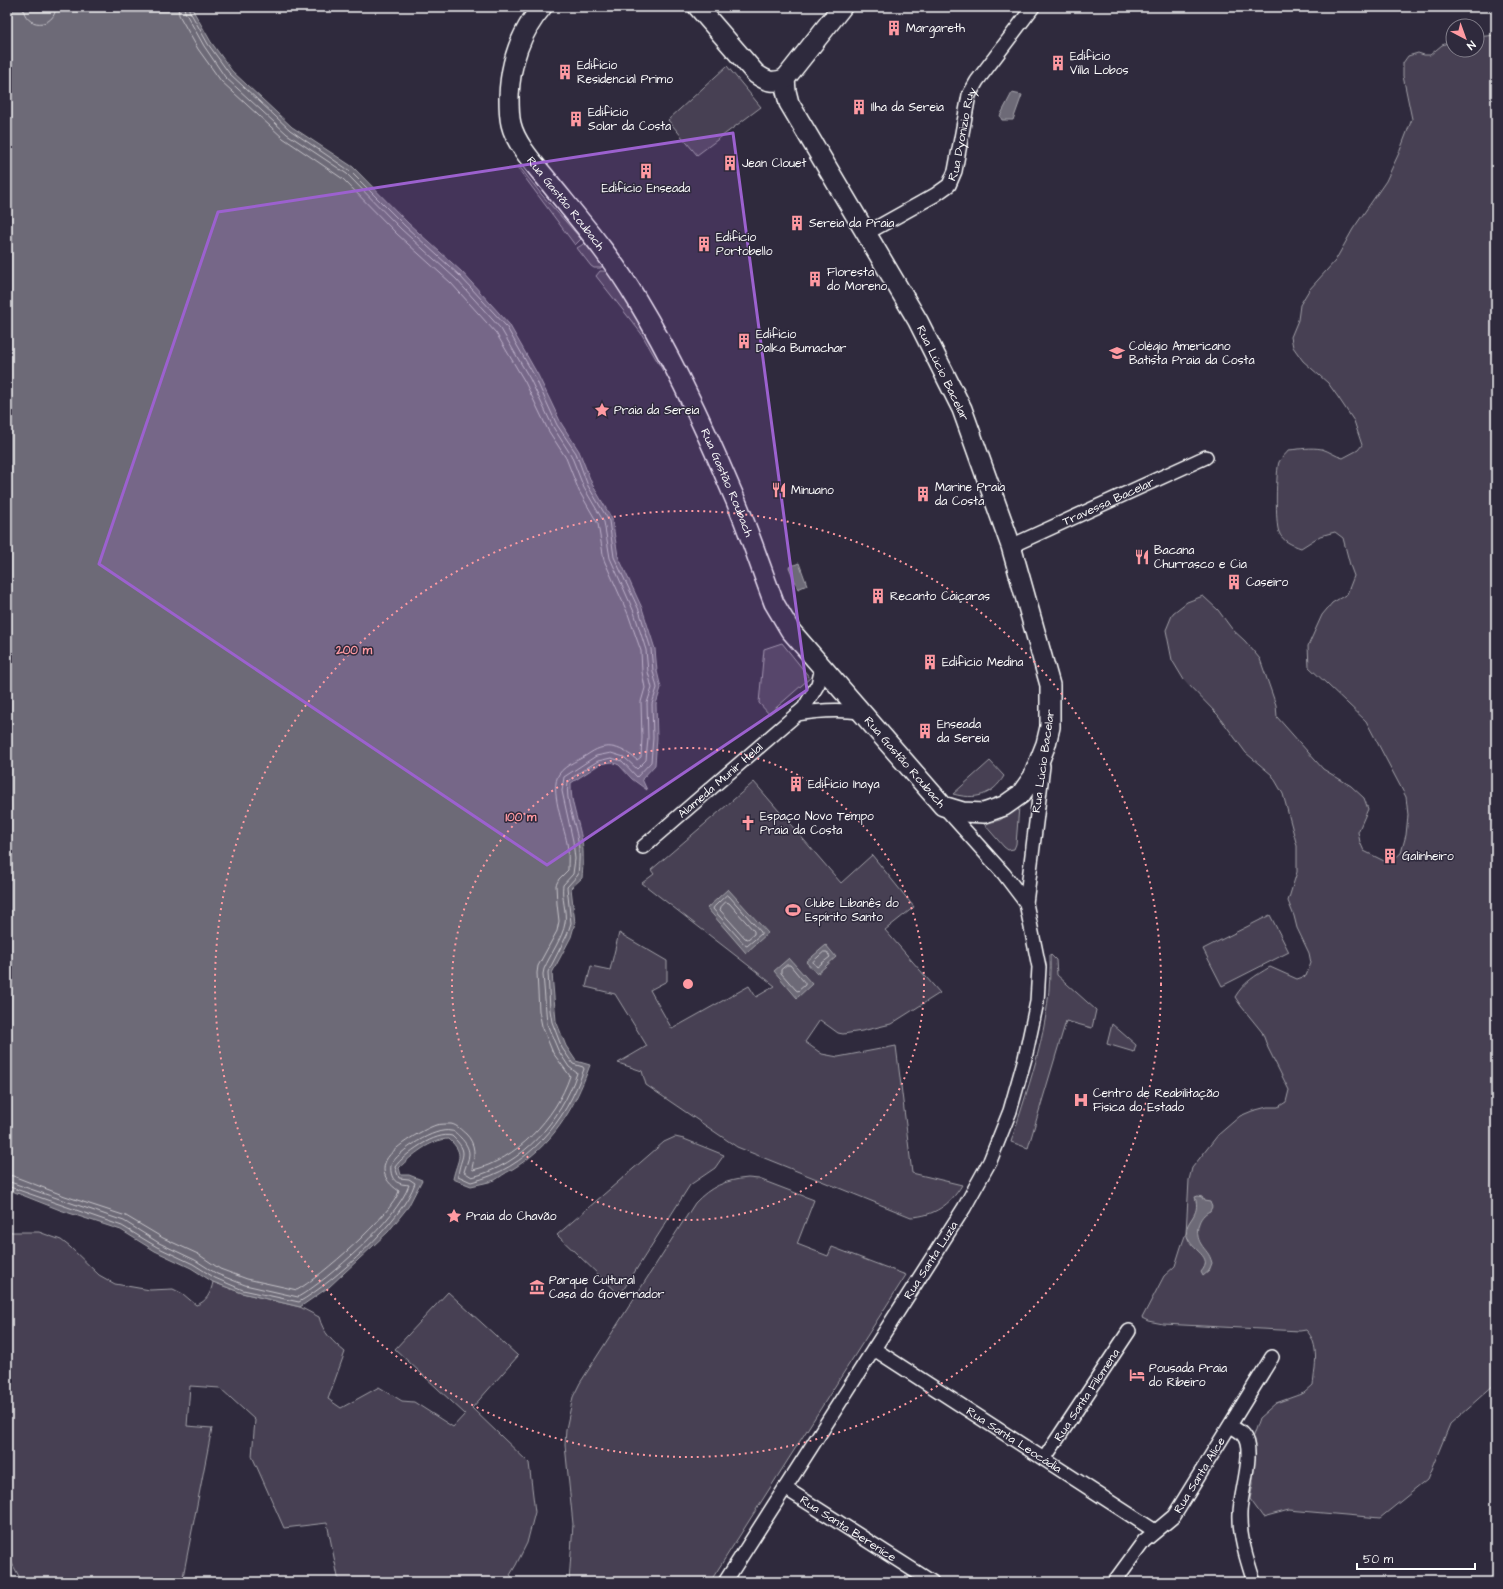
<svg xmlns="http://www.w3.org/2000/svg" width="1503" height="1589" viewBox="0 0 1503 1589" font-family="'Architects Daughter',sans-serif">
  <rect width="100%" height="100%" fill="#2f2a3d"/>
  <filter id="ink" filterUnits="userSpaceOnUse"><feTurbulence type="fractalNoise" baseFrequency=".025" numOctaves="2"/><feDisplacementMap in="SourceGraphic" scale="8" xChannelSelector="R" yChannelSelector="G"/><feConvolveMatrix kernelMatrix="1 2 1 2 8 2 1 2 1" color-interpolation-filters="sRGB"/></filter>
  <g filter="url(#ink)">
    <g fill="#464152" stroke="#a2a0a8">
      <path d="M 1496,35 L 1496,1383 L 1450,1424 L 1427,1480 L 1380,1518 L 1289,1510 L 1263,1517 L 1250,1499 L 1253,1484 L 1251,1441 L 1259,1418 L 1276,1403 L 1304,1393 L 1313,1385 C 1315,1367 1320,1344 1306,1330 L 1300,1331 L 1163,1324 L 1148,1321 L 1142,1318 L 1164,1276 L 1175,1266 L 1181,1247 L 1186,1233 L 1189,1180 L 1192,1168 L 1218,1135 L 1240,1116 L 1252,1111 L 1267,1107 L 1278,1107 L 1286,1102 L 1289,1090 L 1268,1048 L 1262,1032 L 1241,1006 L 1235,997 C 1244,982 1255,976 1270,967 L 1297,979 L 1306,976 L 1311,963 L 1309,953 L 1297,928 L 1294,916 L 1288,901 L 1297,872 L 1297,846 L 1283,794 L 1272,775 L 1246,753 L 1218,715 L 1184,680 L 1172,660 L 1166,630 L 1173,613 L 1187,602 L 1203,596 L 1218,610 L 1232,629 L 1245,641 L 1260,659 L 1276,705 L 1277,717 L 1323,769 L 1351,786 L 1364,798 L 1368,809 L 1358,832 L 1360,842 L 1364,851 L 1384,861 L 1394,859 L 1401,853 L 1406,835 L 1408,815 L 1406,797 L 1366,721 L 1309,667 L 1308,646 L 1322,615 L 1332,603 L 1347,594 L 1354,576 L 1350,565 L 1343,538 L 1335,532 L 1320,536 L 1301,548 C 1292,545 1282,541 1279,532 C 1275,524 1276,470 1279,462 C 1281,458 1286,454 1289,450 C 1300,449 1311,447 1322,449 C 1329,451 1335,456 1343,458 L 1358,450 L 1362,445 L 1354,421 L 1338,397 L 1328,383 L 1303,361 L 1293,347 L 1291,337 L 1298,320 L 1300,305 L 1309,290 L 1335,261 L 1353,229 L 1386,181 L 1399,153 L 1412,119 L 1403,76 L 1403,63 L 1408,56 L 1418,53 L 1424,55 L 1430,55 L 1442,45 L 1453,41 L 1453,50 L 1477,50 L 1477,37 Z"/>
      <polygon points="727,66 761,107 697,155 668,120"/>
      <polygon points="519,166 542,195 581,239 575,245 517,167"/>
      <polygon points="585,243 603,265 601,268 594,268 591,266 577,248"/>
      <path d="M 600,271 C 603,271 606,271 609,273 C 621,283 659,355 663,371 L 641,333 L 596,276 Z"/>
      <polygon points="782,643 810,678 769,714 759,703 764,649"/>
      <path d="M 990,761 L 1004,776 C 992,796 975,800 953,794 Z"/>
      <path d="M 754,782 L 841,883 L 872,855 L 914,907 L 885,930 L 940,993 L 891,1024 L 862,1031 L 843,1034 L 838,1033 L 820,1020 L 805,1042 L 822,1054 L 838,1057 L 896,1046 L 912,1173 L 962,1185 C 950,1205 934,1216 911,1217 L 737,1147 L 646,1085 L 642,1071 L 618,1063 L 647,1046 L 615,994 L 586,987 L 591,966 L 610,970 L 619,933 L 667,961 L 667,981 L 650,990 L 672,1029 L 749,986 L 756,997 L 775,986 L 642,883 L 654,874 L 651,870 Z"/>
      <polygon points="1019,807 1016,844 1014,849 1008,850 1004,847 984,824 1000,820"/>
      <polygon points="1270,915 1289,952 1222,986 1203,949"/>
      <path d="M 1050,954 L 1056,960 L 1057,975 L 1096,1010 L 1092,1028 L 1066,1021 L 1028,1148 L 1011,1142 C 1031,1078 1052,1023 1050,954 Z"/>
      <polygon points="1112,1024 1136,1045 1134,1052 1107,1044"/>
      <polygon points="675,1137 684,1139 724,1155 715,1168 690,1185 620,1295 557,1235 664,1142"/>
      <path d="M 748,1178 L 759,1179 L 814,1200 L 797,1244 L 828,1256 L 832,1247 L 906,1275 L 710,1582 L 569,1582 L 573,1524 L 565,1445 L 566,1429 L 573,1397 L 580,1383 L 695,1203 C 710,1187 725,1180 748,1178 Z"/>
      <path d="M 7,1231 L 12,1232 L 39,1232 L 61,1240 L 70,1247 L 99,1275 L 115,1284 L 150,1290 L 173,1289 L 183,1294 L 196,1305 C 207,1302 211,1292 213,1282 L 242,1293 L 300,1307 L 319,1317 C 323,1333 333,1342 345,1352 L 328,1399 L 341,1408 L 379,1387 L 402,1401 L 414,1402 L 453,1427 L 465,1414 L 395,1349 L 448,1292 L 518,1356 L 472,1408 L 529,1463 L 535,1512 L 527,1543 L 516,1565 L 510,1575 L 518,1582 L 339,1582 L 327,1523 L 284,1528 L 252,1456 L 255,1420 L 220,1388 L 190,1386 L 187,1426 L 212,1428 L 182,1582 L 22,1582 L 7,1554 Z"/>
    </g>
    <g fill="#6d6a77" stroke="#a7a6ad">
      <path d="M 7,7 L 36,7 L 40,9 L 43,7 L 191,7 L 211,42 L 232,71 L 292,127 L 353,167 L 408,223 L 462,272 L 509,324 L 538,375 L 561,423 L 579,451 L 592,484 L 612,519 L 618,556 L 642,608 L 655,649 L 657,671 L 661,688 L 656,704 L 657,738 L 655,765 L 642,779 L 647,790 L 632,779 L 619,765 L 612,762 L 600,764 L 571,783 C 570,803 579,821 582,841 C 584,853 583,866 582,878 L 571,888 L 575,923 L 571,937 L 552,973 L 556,1021 L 566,1046 L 576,1061 L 590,1065 C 574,1110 552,1146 511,1170 C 505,1173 500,1177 495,1180 C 487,1183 479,1184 471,1186 L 453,1179 C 457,1159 466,1155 449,1139 C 431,1139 412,1155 399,1168 L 401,1175 L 409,1175 L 422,1180 L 408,1207 L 388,1232 L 329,1287 L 300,1307 L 242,1293 L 213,1282 L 191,1268 L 155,1251 L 121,1230 L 60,1210 L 7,1189 Z"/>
      <polygon points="1012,93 1022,95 1013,120 1002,120 1000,116"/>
      <polygon points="799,563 807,585 798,589 789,567"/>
      <polygon points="728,889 768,933 746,953 707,908"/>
      <polygon points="826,945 836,957 817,974 806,962"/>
      <polygon points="789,958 812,984 797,998 774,971"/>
      <path d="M 1198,1196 L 1202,1197 L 1204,1201 L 1210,1202 L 1212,1207 L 1210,1211 C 1198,1216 1194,1233 1201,1244 C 1206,1252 1209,1252 1212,1263 L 1209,1271 L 1203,1276 L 1201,1272 C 1215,1256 1191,1251 1187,1236 C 1183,1220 1202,1217 1195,1197 Z"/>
    </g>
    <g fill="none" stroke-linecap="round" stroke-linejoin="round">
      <g stroke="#c5c3c9" stroke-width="1">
        <path d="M 23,7 C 24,29 55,29 56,7"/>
        <polygon points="727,895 729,896 761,932 761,934 747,946 745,945 713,909 714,907"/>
        <polygon points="726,902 729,903 754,931 754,934 748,939 745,938 720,910 721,907"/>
        <polygon points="824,952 827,952 830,957 817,967 813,962"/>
        <polygon points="787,965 790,965 805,983 805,985 798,991 796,990 781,973 781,970"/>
        <path d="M 7,1175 L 13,1176 L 65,1196 L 126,1216 L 163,1238 L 198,1254 L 220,1269 L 247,1279 L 297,1290 C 319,1278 393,1214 399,1191 C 390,1185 381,1176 385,1163 C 389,1149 422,1130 436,1125 C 440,1124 446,1124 451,1124 C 457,1125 461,1130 466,1134 C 476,1144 475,1156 472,1168 L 473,1170 C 516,1160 556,1118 570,1076 L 553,1053 L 542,1026 L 539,1011 L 537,973 L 538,966 L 557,931 L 559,921 L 557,904 L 556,885 L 559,879 L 568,870 C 568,861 569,852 567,843 C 564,826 549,789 559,774 C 566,764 580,760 590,753 C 608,741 622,748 637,760 L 641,757 L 642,738 L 641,702 L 645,688 L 642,672 L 641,651 L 628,614 L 604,560 L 598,524 L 579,491 L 566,458 L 548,430 L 525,382 L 496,333 L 451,283 L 397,234 L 343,179 L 283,138 L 221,81 L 198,49 L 179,15 L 178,7"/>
        <path d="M 7,1181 L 124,1221 L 159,1243 L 195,1260 L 217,1274 L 245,1285 L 298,1297 C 328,1280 398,1218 409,1185 C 405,1184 403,1185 399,1183 C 392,1181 390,1172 391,1165 C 398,1151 435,1127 451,1131 C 455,1131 458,1135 461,1138 C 465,1142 469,1148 469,1154 C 469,1160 465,1167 464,1172 L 472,1177 C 522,1165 561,1121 577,1073 L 569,1067 L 558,1050 L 547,1024 L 543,974 L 544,969 C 550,955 563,937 565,923 C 567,911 561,898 563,885 L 573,874 L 575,859 L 573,841 L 562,791 L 564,777 L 596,756 L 611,753 L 624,757 L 637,769 L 646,760 L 648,738 L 647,703 L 652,688 L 648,672 L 646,650 L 634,612 L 610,558 L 604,522 L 584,488 L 571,455 L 553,427 L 530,379 L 501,329 L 456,279 L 401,229 L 347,174 L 287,134 L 225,77 L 204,46 L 185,12 L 184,7"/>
        <path d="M 7,1186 L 122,1226 L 157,1247 L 193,1264 L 215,1278 L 243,1290 L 299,1302 C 333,1283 403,1220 415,1183 L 409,1179 L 399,1178 L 395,1167 C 404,1154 436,1131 452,1136 C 471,1154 460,1155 458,1176 L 471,1182 C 527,1169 566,1122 584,1069 L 583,1067 L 573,1064 L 562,1048 L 552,1022 L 550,1010 L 548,972 L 567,935 L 571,923 L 567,887 L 578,875 C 579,864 580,852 578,841 C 575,821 565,802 568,782 L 577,774 L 598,761 L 611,758 L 622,761 L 637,777 L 651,762 L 653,738 L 652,704 L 657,688 L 653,671 L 651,649 L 639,610 L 614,557 L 609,521 L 588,486 L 576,453 L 557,425 L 535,377 L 506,326 L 459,275 L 405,226 L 350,171 L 290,130 L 229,73 L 208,44 L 189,10 L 189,7"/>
      </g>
      <g stroke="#fff" stroke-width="16">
        <g id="street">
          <path id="s1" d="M 867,233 L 935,195 L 949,185 L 955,171 L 969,95 L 977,81 L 1033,7"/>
          <path id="s2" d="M 1011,546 L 1206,457"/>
          <path d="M 797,714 C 819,710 838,709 861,712"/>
          <path id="s3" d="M 643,847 L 804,708 L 818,684 L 822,668"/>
          <polyline points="1026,903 1043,766"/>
          <path id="s4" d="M 874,1349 L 1155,1531"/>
          <path d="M 1230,1426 C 1234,1428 1240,1431 1243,1435 C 1256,1450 1240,1493 1240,1513 C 1239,1536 1247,1560 1254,1582"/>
          <path id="s5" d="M 1044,1459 L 1129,1331"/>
          <path id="s6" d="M 785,1488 L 932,1582"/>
          <path id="s7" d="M 725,1582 L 964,1208 L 990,1161 L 1010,1111 L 1025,1058 L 1037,1002 L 1039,967 L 1026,903 L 1004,874 L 944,807"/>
          <path id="s8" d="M 1114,1582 L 1144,1541 L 1174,1516 L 1272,1357"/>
        </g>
      </g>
      <g stroke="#fff" stroke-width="22">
        <g id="secondary">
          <path id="s9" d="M 542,7 C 520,33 510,64 509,97 C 509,106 509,116 511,124 C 516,146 539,169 552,186 C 582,223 613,259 637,300 C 674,361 704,426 732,492 C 748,528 760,566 774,603 L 790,630 L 943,806 L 963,812 L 984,813 L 1004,806 L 1021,794 L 1033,777 L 1046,744 L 1050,727 L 1050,685 L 1011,546 L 962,409 L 918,321 L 789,103 L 786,91 L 785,79"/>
          <path d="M 698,7 L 756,74 C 768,82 771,83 785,79"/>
          <polyline points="785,79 842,7"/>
        </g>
      </g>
      <use href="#street" stroke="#2f2a3d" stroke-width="13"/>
      <use href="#secondary" stroke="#2f2a3d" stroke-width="19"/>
    </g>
  </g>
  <path fill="#9c61cf" fill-opacity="0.2" stroke="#9c61cf" stroke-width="3" stroke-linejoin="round" d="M 733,133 L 807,690 L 547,865 L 99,564 L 218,212 Z"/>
  <g fill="none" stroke="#ff9aa2" stroke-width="2" stroke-dasharray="2 4">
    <circle cx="688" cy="984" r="236"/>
    <circle cx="688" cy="984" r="473"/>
  </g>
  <defs>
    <g id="building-bare" transform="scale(1.2)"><path d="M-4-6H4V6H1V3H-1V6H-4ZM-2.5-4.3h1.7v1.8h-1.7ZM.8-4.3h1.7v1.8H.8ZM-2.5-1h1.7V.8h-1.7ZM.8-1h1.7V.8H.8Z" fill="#ff9aa2" stroke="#2f2a3d" stroke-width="2.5" paint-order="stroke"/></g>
    <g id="university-bare" transform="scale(1.2)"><path d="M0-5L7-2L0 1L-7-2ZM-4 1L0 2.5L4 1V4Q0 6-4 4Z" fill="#ff9aa2" stroke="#2f2a3d" stroke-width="2.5" paint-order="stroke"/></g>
    <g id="sight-bare" transform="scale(1.2)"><path d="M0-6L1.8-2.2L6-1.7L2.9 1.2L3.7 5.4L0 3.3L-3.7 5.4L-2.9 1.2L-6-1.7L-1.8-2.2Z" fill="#ff9aa2" stroke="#2f2a3d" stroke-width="2.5" paint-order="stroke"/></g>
    <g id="restaurant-bare" transform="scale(1.2)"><path d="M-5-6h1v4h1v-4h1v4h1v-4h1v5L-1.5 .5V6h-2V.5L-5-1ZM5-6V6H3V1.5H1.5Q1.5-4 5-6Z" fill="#ff9aa2" stroke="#2f2a3d" stroke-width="2.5" paint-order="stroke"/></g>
    <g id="church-bare" transform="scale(1.2)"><path d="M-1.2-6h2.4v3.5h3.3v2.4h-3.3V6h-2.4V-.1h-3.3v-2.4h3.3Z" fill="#ff9aa2" stroke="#2f2a3d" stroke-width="2.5" paint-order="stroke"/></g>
    <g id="stadium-bare" transform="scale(1.2)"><path d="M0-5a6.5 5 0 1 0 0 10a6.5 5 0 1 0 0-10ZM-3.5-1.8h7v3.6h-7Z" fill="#ff9aa2" stroke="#2f2a3d" stroke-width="2.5" paint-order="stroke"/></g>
    <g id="hospital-bare" transform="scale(1.2)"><path d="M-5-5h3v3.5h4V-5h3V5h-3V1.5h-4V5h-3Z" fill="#ff9aa2" stroke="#2f2a3d" stroke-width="2.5" paint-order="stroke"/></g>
    <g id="museum-bare" transform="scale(1.2)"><path d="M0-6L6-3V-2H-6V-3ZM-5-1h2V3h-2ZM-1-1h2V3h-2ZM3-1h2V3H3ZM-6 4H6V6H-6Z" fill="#ff9aa2" stroke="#2f2a3d" stroke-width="2.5" paint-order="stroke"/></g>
    <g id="hotel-bare" transform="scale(1.2)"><path d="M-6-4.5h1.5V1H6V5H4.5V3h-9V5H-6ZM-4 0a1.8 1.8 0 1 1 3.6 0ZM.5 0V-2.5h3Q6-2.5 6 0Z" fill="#ff9aa2" stroke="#2f2a3d" stroke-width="2.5" paint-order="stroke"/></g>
  </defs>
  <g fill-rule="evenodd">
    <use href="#building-bare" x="894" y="28"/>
    <use href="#building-bare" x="1058" y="63"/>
    <use href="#building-bare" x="565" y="72"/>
    <use href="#building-bare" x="859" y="107"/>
    <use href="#building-bare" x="576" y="119"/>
    <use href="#building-bare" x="730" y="163"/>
    <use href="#building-bare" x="646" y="171"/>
    <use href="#building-bare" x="797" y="223"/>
    <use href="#building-bare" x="704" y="244"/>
    <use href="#building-bare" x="815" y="279"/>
    <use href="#building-bare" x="744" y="341"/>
    <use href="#university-bare" x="1117" y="353"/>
    <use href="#sight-bare" x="602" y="410"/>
    <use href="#restaurant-bare" x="779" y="490"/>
    <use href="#building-bare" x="923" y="494"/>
    <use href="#restaurant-bare" x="1142" y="557"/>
    <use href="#building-bare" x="1234" y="582"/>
    <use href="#building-bare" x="878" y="596"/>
    <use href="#building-bare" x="930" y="662"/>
    <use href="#building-bare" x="925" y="731"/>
    <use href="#building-bare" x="796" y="784"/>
    <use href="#church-bare" x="748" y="823"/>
    <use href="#building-bare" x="1390" y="856"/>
    <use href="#stadium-bare" x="793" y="910"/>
    <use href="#hospital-bare" x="1081" y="1100"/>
    <use href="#sight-bare" x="454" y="1216"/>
    <use href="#museum-bare" x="537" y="1287"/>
    <use href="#hotel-bare" x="1137" y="1375"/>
  </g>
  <g text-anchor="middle" stroke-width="3" stroke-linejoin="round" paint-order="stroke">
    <g font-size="12" fill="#fff" stroke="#2f2a3d" text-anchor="start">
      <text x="906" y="32">Margareth</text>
      <text x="1070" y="60">Edifício<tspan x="1070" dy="14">Villa Lobos</tspan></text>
      <text x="577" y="69">Edifício<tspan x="577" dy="14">Residencial Primo</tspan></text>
      <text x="871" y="111">Ilha da Sereia</text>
      <text x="588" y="116">Edifício<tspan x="588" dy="14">Solar da Costa</tspan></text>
      <text x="742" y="167">Jean Clouet</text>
      <text x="646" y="192" text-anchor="middle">Edifício Enseada</text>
      <text x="809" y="227">Sereia da Praia</text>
      <text x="716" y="241">Edifício<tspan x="716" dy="14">Portobello</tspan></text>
      <text x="827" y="276">Floresta<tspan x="827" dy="14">do Moreno</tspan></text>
      <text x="756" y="338">Edifício<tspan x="756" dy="14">Dalka Bumachar</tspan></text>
      <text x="1129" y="350">Colégio Americano<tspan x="1129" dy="14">Batista Praia da Costa</tspan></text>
      <text x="614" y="414">Praia da Sereia</text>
      <text x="935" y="491">Marine Praia<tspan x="935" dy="14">da Costa</tspan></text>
      <text x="791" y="494">Minuano</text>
      <text x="1154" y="554">Bacana<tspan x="1154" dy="14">Churrasco e Cia</tspan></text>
      <text x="1246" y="586">Caseiro</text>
      <text x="890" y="600">Recanto Caiçaras</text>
      <text x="942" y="666">Edificio Medina</text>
      <text x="937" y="728">Enseada<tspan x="937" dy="14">da Sereia</tspan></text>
      <text x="808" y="788">Edifício Inaya</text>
      <text x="760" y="820">Espaço Novo Tempo<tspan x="760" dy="14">Praia da Costa</tspan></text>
      <text x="1402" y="860">Galinheiro</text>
      <text x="805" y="907">Clube Libanês do<tspan x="805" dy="14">Espírito Santo</tspan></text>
      <text x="1093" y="1097">Centro de Reabilitação<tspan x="1093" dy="14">Física do Estado</tspan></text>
      <text x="466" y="1220">Praia do Chavão</text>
      <text x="549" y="1284">Parque Cultural<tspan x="549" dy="14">Casa do Governador</tspan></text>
      <text x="1149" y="1372">Pousada Praia<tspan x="1149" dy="14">do Ribeiro</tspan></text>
    </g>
    <g font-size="12" fill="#fff" stroke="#2f2a3d">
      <text dy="4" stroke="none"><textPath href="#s1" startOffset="148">Rua Dyonizio Ruy</textPath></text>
      <text dy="4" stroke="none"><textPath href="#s9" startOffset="222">Rua Gastão Roubach</textPath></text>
      <text transform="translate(943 373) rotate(64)" y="4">Rua Lúcio Bacelar</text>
      <text dy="4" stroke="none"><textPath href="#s9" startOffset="546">Rua Gastão Roubach</textPath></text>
      <text dy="4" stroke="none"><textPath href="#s2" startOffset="107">Travessa Bacelar</textPath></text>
      <text transform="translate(1043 761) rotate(-82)" y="4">Rua Lúcio Bacelar</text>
      <text transform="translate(905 762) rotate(49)" y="4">Rua Gastão Roubach</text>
      <text dy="4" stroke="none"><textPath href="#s3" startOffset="102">Alameda Munir Helal</textPath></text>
      <text dy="4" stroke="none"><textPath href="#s7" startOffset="382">Rua Santa Luzia</textPath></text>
      <text dy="4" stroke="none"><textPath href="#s5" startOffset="77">Rua Santa Filomena</textPath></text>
      <text dy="4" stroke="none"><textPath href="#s4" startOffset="167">Rua Santa Leocádia</textPath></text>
      <text dy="4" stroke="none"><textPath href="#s8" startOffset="138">Rua Santa Alice</textPath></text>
      <text dy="4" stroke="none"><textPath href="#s6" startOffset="75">Rua Santa Berenice</textPath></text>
    </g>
  </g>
  <circle cx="688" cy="984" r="6" fill="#ff9aa2" stroke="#2f2a3d" stroke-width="2"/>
  <g font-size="12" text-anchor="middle" font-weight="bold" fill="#ff9aa2" stroke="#2f2a3d" stroke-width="3" stroke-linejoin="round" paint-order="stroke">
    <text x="354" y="654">200 m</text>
    <text x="521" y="821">100 m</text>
  </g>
  <rect width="1503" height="1589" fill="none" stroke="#2f2a3d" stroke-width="24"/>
  <rect x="12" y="12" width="1479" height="1565" fill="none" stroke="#fff" stroke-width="1.5" filter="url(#ink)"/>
  <g transform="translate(1465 38) rotate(139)"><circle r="19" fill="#2f2a3d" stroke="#827f8b"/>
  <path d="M0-3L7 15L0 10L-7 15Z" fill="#ff9aa2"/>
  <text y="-6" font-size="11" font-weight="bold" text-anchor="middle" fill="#ffffff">N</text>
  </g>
  <path d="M1357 1563v6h118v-6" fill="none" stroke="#ffffff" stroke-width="2"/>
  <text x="1363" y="1563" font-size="12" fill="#ffffff" stroke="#2f2a3d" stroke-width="3" paint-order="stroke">50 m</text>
</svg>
